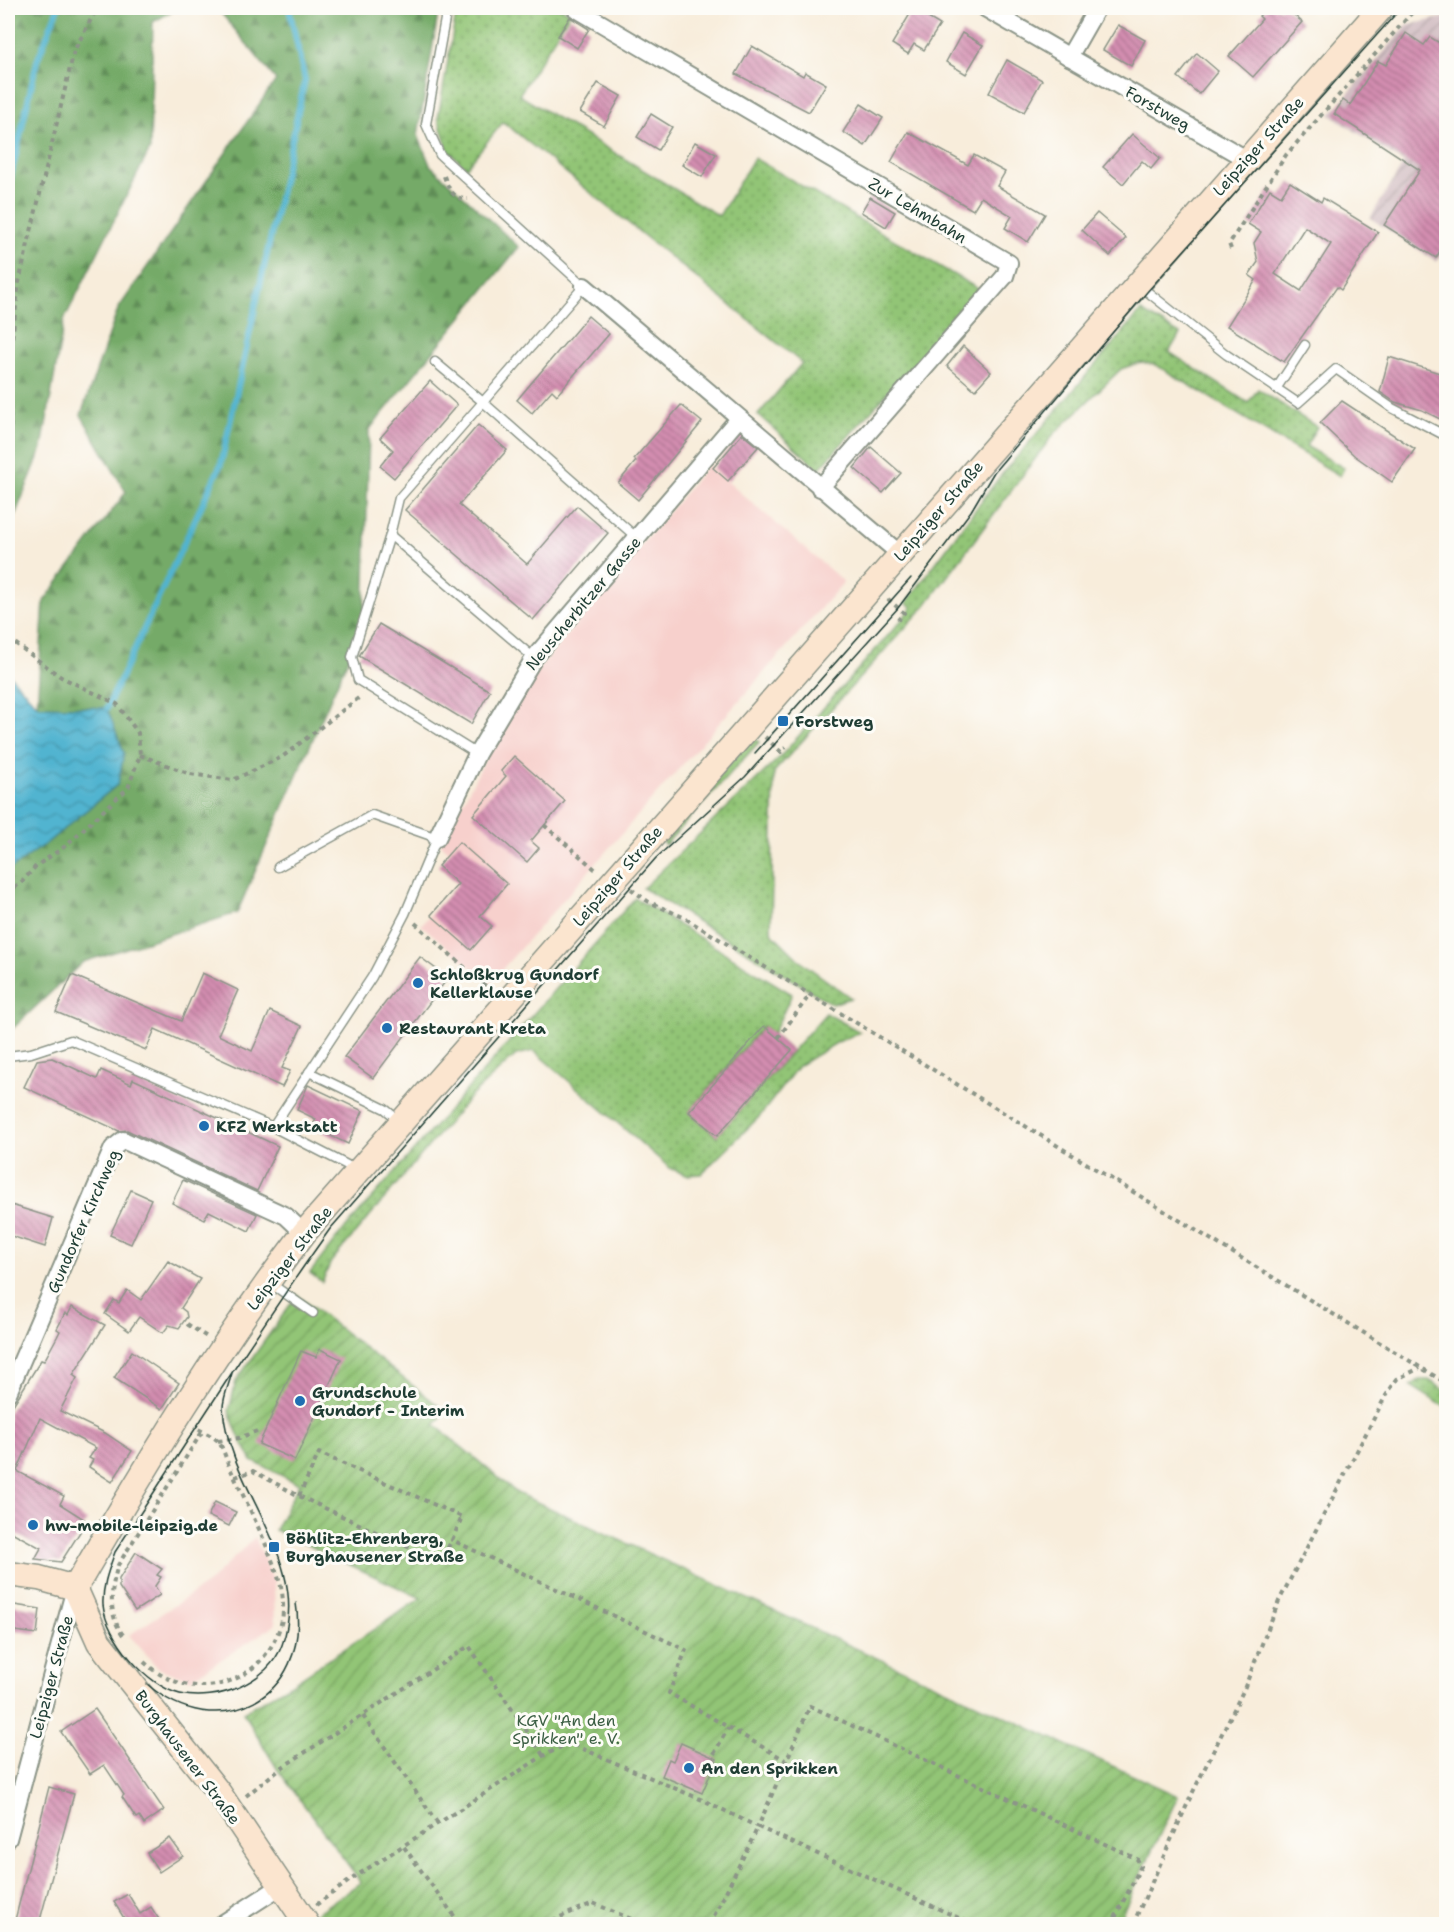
<svg xmlns="http://www.w3.org/2000/svg" width="1454" height="1932" viewBox="0 0 1454 1932" font-family="'Shantell Sans',sans-serif">
  <defs>
    <pattern id="industrial-furrows" width="10" height="10" patternUnits="userSpaceOnUse" patternTransform="scale(1.5)"><rect width="10" height="10" fill="#d2bec3"/><path d="M-1 1l2-2M0 10L10 0M9 11l2-2" fill="none" stroke="#aa9c9f"/></pattern>
    <pattern id="grass-dots" width="8" height="8" patternUnits="userSpaceOnUse" patternTransform="scale(1.5)"><rect width="8" height="8" fill="#92c576"/><path d="M2 2h.1M6 6h.1" fill="none" stroke="#77a162" stroke-width="1.8" stroke-linecap="round"/></pattern>
    <pattern id="forest-firs" width="22" height="20" patternUnits="userSpaceOnUse" patternTransform="scale(1.5)"><rect width="22" height="20" fill="#75aa67"/><path d="M5 1l3.5 6h-7zM16 11l3.5 6h-7z" fill="#5f8c56"/></pattern>
    <pattern id="garden-furrows" width="10" height="10" patternUnits="userSpaceOnUse" patternTransform="scale(1.5)"><rect width="10" height="10" fill="#92c576"/><path d="M-1 1l2-2M0 10L10 0M9 11l2-2" fill="none" stroke="#77a162"/></pattern>
    <pattern id="water-waves" width="16" height="10" patternUnits="userSpaceOnUse" patternTransform="scale(1.5)"><rect width="16" height="10" fill="#51b4d0"/><path d="M0 5q4-4 8 0t8 0" fill="none" stroke="#4394aa"/></pattern>
    <pattern id="building-back-hatch" width="6" height="6" patternUnits="userSpaceOnUse" patternTransform="scale(1.5)"><rect width="6" height="6" fill="#d38db0"/><path d="M-1 5l2 2M0 0l6 6M5-1l2 2" fill="none" stroke="#ab7490"/></pattern>
  </defs>
  <rect width="100%" height="100%" fill="#fdfcf7"/>
  <filter id="ink" filterUnits="userSpaceOnUse"><feTurbulence type="fractalNoise" baseFrequency=".0167" numOctaves="2"/><feDisplacementMap in="SourceGraphic" scale="12" xChannelSelector="R" yChannelSelector="G"/><feConvolveMatrix kernelMatrix="1 2 1 2 8 2 1 2 1" color-interpolation-filters="sRGB"/></filter>
  <filter id="wash" filterUnits="userSpaceOnUse"><feTurbulence type="fractalNoise" baseFrequency=".008" numOctaves="4" result="noise"/><feDisplacementMap in="SourceGraphic" scale="24" xChannelSelector="R" yChannelSelector="G"/><feGaussianBlur stdDeviation="1.35" result="paint"/><feColorMatrix in="noise" values="0 0 0 0 0 0 0 0 0 0 0 0 0 0 0 0 0 1.4 0 .05"/><feComposite in="paint" operator="in"/></filter>
  <g filter="url(#wash)">
    <rect width="100%" height="100%" fill="#f8eddb"/>
    <g fill="#f7d0cc">
      <polygon points="708,465 843,581 842,584 490,983 421,925 458,884 438,866 450,852 441,844 499,733 539,669"/>
      <polygon points="255,1537 274,1582 275,1625 191,1679 159,1669 129,1635 207,1584"/>
    </g>
    <polygon fill="url(#industrial-furrows)" points="1446,17 1446,247 1437,262 1370,218 1404,163 1330,115 1407,25"/>
    <g fill="url(#grass-dots)" stroke="#588155" stroke-width="1.5">
      <polygon points="457,8 562,8 570,13 519,95 719,216 754,158 980,290 819,469 758,415 802,363 503,122 466,168 448,150 438,118"/>
      <polygon points="1141,311 1180,334 1169,352 1248,403 1258,389 1317,427 1306,446 1344,468 1340,476 1156,365 1141,362 1121,369 1053,435 926,605 774,772 771,932 800,961 851,998 832,1004 643,888 780,757 900,622 912,607 906,603 998,479"/>
      <polygon points="753,737 759,742 665,845 662,841"/>
      <polygon points="635,898 792,994 773,1034 763,1026 689,1112 716,1136 826,1013 860,1032 838,1042 798,1066 760,1116 701,1174 686,1175 670,1168 534,1051 516,1055 470,1097 331,1262 322,1282 310,1273 336,1239"/>
      <polygon points="1419,1380 1429,1380 1446,1391 1446,1408 1411,1386"/>
    </g>
    <g fill="url(#forest-firs)" stroke="#4a744e" stroke-width="1.5">
      <polygon points="8,8 178,8 153,22 150,149 64,320 42,448 8,533"/>
      <polygon points="217,8 439,8 418,135 430,165 519,247 369,430 364,622 237,913 83,962 8,1033 8,871 48,842 118,784 107,708 37,706 44,601 126,492 81,415 118,309 276,80"/>
    </g>
    <polygon fill="url(#garden-furrows)" stroke="#588155" stroke-width="1.5" points="297,1295 445,1411 435,1425 517,1493 1178,1796 1117,1924 322,1924 315,1914 361,1882 278,1770 243,1712 290,1685 421,1598 275,1530 299,1484 252,1461 238,1435 229,1411 236,1381"/>
    <polygon fill="url(#water-waves)" stroke="#387882" stroke-width="1.5" points="8,673 38,706 107,708 124,753 118,784 48,842 8,871"/>
    <g fill="none" stroke-linecap="round" stroke-linejoin="round">
      <g stroke="#51b4d0" stroke-width="6">
        <polyline points="8,189 37,61 58,8"/>
        <polyline points="107,708 221,464 305,80 289,8"/>
      </g>
    </g>
    <g id="blocks">
      <g fill="url(#building-back-hatch)" fill-rule="evenodd">
        <polygon points="1267,8 1286,8 1302,22 1253,77 1229,56 1262,19 1259,16"/>
        <polygon points="913,9 940,25 924,50 914,44 908,54 892,44"/>
        <polygon points="570,17 589,29 577,48 558,36"/>
        <polygon points="1118,25 1145,40 1131,66 1103,50"/>
        <polygon points="962,33 983,45 966,74 946,62"/>
        <polygon points="1406,33 1424,45 1430,37 1446,47 1446,241 1436,258 1384,225 1420,170 1334,114 1343,100 1350,105 1378,61 1386,65"/>
        <polygon points="752,46 803,76 805,72 826,84 809,112 736,74"/>
        <polygon points="1197,53 1218,71 1199,94 1178,77"/>
        <polygon points="1007,60 1042,80 1024,112 989,93"/>
        <polygon points="598,83 621,96 604,126 580,112"/>
        <polygon points="861,104 883,118 865,146 843,132"/>
        <polygon points="651,114 672,127 658,150 637,137"/>
        <polygon points="908,132 968,165 974,155 1005,172 997,186 1045,214 1028,242 1005,228 1012,216 981,197 973,210 891,162"/>
        <polygon points="1132,134 1160,158 1151,169 1142,161 1123,184 1103,167"/>
        <polygon points="695,142 716,154 702,177 682,165"/>
        <path d="M 1290,182 L 1321,202 L 1323,198 L 1378,232 L 1341,290 L 1337,287 L 1284,362 L 1227,326 L 1256,280 L 1249,275 L 1258,262 L 1254,243 L 1261,232 L 1248,224 L 1270,189 L 1281,196 ZM 1305,227 L 1331,244 L 1301,291 L 1275,274 Z"/>
        <polygon points="870,197 895,212 886,227 861,212"/>
        <polygon points="1097,213 1126,238 1110,256 1082,230"/>
        <polygon points="588,316 609,334 557,395 552,390 532,413 517,400"/>
        <polygon points="963,346 991,372 975,390 947,366"/>
        <polygon points="1389,357 1446,375 1446,422 1422,410 1395,402 1380,392"/>
        <polygon points="430,381 457,405 394,478 380,466 393,450 380,438"/>
        <polygon points="1342,401 1415,449 1392,482 1355,456 1320,423"/>
        <polygon points="681,405 702,422 638,500 618,483 636,461 634,459"/>
        <polygon points="478,425 507,450 459,505 527,564 577,506 608,533 533,620 405,510"/>
        <polygon points="742,434 758,447 728,481 713,468"/>
        <polygon points="871,447 901,473 883,493 854,468"/>
        <polygon points="379,624 490,691 471,724 359,656"/>
        <polygon points="514,756 565,801 531,841 539,848 527,862 473,815 506,776 501,771"/>
        <polygon points="459,842 507,884 480,916 492,926 471,950 431,915 458,884 438,866"/>
        <polygon points="420,957 448,978 373,1078 344,1057"/>
        <polygon points="202,973 238,990 218,1035 252,1051 270,1011 302,1026 282,1068 290,1071 282,1087 155,1029 146,1050 56,1012 72,975 181,1021"/>
        <polygon points="764,1026 792,1050 717,1136 689,1112"/>
        <polygon points="52,1058 97,1079 101,1070 131,1084 133,1079 278,1146 257,1191 127,1130 119,1131 24,1087 37,1060"/>
        <polygon points="308,1085 363,1111 348,1144 312,1127 316,1119 297,1110"/>
        <polygon points="183,1180 257,1214 249,1231 209,1211 204,1219 172,1203"/>
        <polygon points="131,1190 151,1199 131,1244 110,1235"/>
        <polygon points="8,1204 53,1218 45,1247 8,1235"/>
        <polygon points="168,1261 200,1279 181,1308 186,1312 187,1317 179,1328 169,1325 163,1333 139,1317 129,1331 105,1314 114,1300 119,1303 127,1290 141,1300"/>
        <polygon points="72,1307 105,1325 73,1375 77,1378 60,1411 105,1433 132,1451 112,1482 89,1467 93,1460 89,1458 96,1448 40,1418 17,1471 64,1496 60,1504 87,1521 61,1562 35,1559 41,1548 8,1530 8,1413 41,1360 44,1361 57,1337 60,1331 57,1329 65,1313 68,1315"/>
        <polygon points="320,1349 341,1359 295,1460 259,1444 301,1351 316,1357"/>
        <polygon points="132,1351 179,1383 162,1409 114,1378"/>
        <polygon points="215,1502 236,1512 229,1526 208,1516"/>
        <polygon points="136,1552 162,1569 157,1575 161,1577 155,1586 160,1595 135,1611 119,1587 119,1579"/>
        <polygon points="8,1604 40,1609 37,1634 8,1630"/>
        <polygon points="95,1709 164,1810 144,1824 139,1816 136,1818 122,1797 124,1795 104,1765 90,1774 61,1732"/>
        <polygon points="681,1743 717,1759 702,1793 662,1776 669,1759 673,1761"/>
        <polygon points="49,1787 74,1794 39,1924 14,1924"/>
        <polygon points="170,1838 183,1856 159,1872 147,1853"/>
        <polygon points="128,1894 140,1914 151,1907 162,1924 124,1924 127,1923 114,1902"/>
      </g>
    </g>
  </g>
  <g filter="url(#ink)">
    <use href="#blocks" fill-opacity="0" stroke="#8c9588" stroke-width="1.5"/>
    <g fill="none" stroke-linecap="round" stroke-linejoin="round">
      <g stroke="#8c9588" stroke-width="11">
        <g id="lane">
          <polyline points="447,8 426,124 440,155 584,286 483,402 637,538"/>
          <polyline points="1139,285 1227,355 1298,403 1336,369 1392,408 1446,436"/>
          <polyline points="435,362 483,402 399,498 390,535 534,658"/>
          <polyline points="1276,389 1305,345"/>
          <polyline points="390,535 352,657 358,680 477,754"/>
          <polyline points="8,1056 31,1053 71,1040 273,1127 347,1165 354,1173"/>
          <polyline points="309,1072 385,1109 401,1122"/>
          <polyline points="273,1127 372,977 405,914 437,838 372,815 278,867"/>
          <polyline points="270,1283 313,1313"/>
        </g>
      </g>
      <g stroke="#8c9588" stroke-width="20">
        <g id="street">
          <polyline points="575,8 1009,263 1005,276 820,488"/>
          <polyline points="985,8 1246,159"/>
          <polyline points="1069,57 1097,8"/>
          <polyline points="584,286 900,554"/>
          <polyline points="437,838 477,754 534,658 739,418"/>
          <polyline points="8,1393 113,1148 123,1140 286,1216 304,1233"/>
          <polyline points="8,1839 75,1588"/>
          <polyline points="222,1924 281,1886"/>
        </g>
      </g>
      <g stroke="#8c9588" stroke-width="27">
        <g id="secondary">
          <polyline points="8,1574 39,1578 75,1588"/>
          <path d="M 75,1588 C 145,1467 219,1345 304,1233 L 1381,8"/>
          <polyline points="75,1588 99,1642 219,1793 307,1924"/>
        </g>
      </g>
      <g stroke="#8c9588" stroke-width="4" stroke-dasharray="4.5 4.5" stroke-linecap="butt">
        <path d="M 444,176 C 448,188 453,200 468,199"/>
        <polyline points="1231,249 1229,244 1286,155 1416,8"/>
        <polyline points="8,454 11,439 10,356 19,282 74,51 97,8"/>
        <polyline points="888,599 904,613 898,620"/>
        <polyline points="8,638 61,677 117,704 138,733 140,755 128,788 64,847 36,866 20,884 8,890"/>
        <polyline points="765,737 781,752 786,747"/>
        <polyline points="140,755 190,774 233,780 282,757 361,696"/>
        <polyline points="544,825 596,870"/>
        <polyline points="631,889 649,902 683,917 1446,1383"/>
        <polyline points="415,923 490,990"/>
        <polyline points="778,1038 809,996"/>
        <polyline points="187,1324 207,1337"/>
        <polyline points="218,1441 239,1438 257,1431"/>
        <polyline points="235,1477 253,1471 299,1496 440,1562 452,1540"/>
        <polyline points="299,1496 319,1453 462,1517 452,1540 686,1650 669,1693 785,1760"/>
        <path d="M 123,1635 C 107,1613 111,1588 118,1565 L 202,1432"/>
        <path d="M 144,1662 C 193,1708 266,1685 282,1620 C 284,1610 283,1592 280,1583 C 268,1544 247,1504 229,1466 C 226,1459 223,1447 218,1441 C 212,1435 201,1431 194,1427"/>
        <polyline points="363,1716 438,1824"/>
        <polyline points="714,1754 728,1728"/>
        <polyline points="246,1796 278,1770 469,1646 543,1755"/>
        <polyline points="404,1847 460,1924"/>
        <polyline points="316,1905 356,1876 543,1756 569,1743 707,1802 758,1827 810,1706 1137,1859 1141,1866 1112,1924"/>
        <polyline points="544,1924 593,1903 643,1924"/>
        <polyline points="710,1924 758,1827 972,1924"/>
        <polyline points="1133,1924 1191,1796 1244,1689 1279,1601 1385,1397 1397,1379 1420,1368"/>
      </g>
      <use href="#lane" stroke="#fff" stroke-width="8"/>
      <use href="#street" stroke="#fff" stroke-width="16"/>
      <use href="#secondary" stroke="#fbe5cf" stroke-width="24"/>
      <g stroke="#1f3d34" stroke-width="1.5">
        <polyline points="755,753 911,578"/>
        <path d="M 232,1373 C 229,1384 223,1397 223,1408 C 228,1490 313,1561 282,1645 C 269,1682 217,1703 180,1694 C 147,1686 106,1638 103,1605 C 102,1586 109,1569 115,1552 C 186,1444 255,1334 330,1229 L 656,858 L 745,777 L 898,608 L 971,511 L 994,472 L 1147,292 L 1401,8"/>
        <path d="M 147,1684 C 218,1747 311,1697 296,1603"/>
      </g>
    </g>
  </g>
  <g fill="#1f6fb2" stroke="#fdfcf7" stroke-width="2">
    <rect x="777" y="715" width="12" height="12" rx="3"/>
    <circle cx="418" cy="983" r="6"/>
    <circle cx="387" cy="1028" r="6"/>
    <circle cx="204" cy="1126" r="6"/>
    <circle cx="300" cy="1401" r="6"/>
    <circle cx="33" cy="1525" r="6"/>
    <rect x="268" y="1541" width="12" height="12" rx="3"/>
    <circle cx="689" cy="1768" r="6"/>
  </g>
  <g text-anchor="middle" stroke-width="6" stroke-linejoin="round" paint-order="stroke">
    <g font-size="16" fill="#1f3d34" stroke="#fdfcf7">
      <text transform="translate(1158 108) rotate(30)" y="6">Forstweg</text>
      <text transform="translate(1258 146) rotate(-48)" y="6">Leipziger Straße</text>
      <text transform="translate(918 210) rotate(31)" y="6">Zur Lehmbahn</text>
      <text transform="translate(938 511) rotate(-49)" y="6">Leipziger Straße</text>
      <text transform="translate(583 603) rotate(-50)" y="6">Neuscherbitzer Gasse</text>
      <text transform="translate(617 876) rotate(-49)" y="6">Leipziger Straße</text>
      <text transform="translate(83 1221) rotate(-66)" y="6">Gundorfer Kirchweg</text>
      <text transform="translate(289 1258) rotate(-52)" y="6">Leipziger Straße</text>
      <text transform="translate(51 1677) rotate(-75)" y="6">Leipziger Straße</text>
      <text transform="translate(188 1757) rotate(53)" y="6">Burghausener Straße</text>
    </g>
    <g font-size="16" font-weight="bold" fill="#1f3d34" stroke="#fdfcf7" text-anchor="start">
      <text x="795" y="727">Forstweg</text>
      <text x="430" y="980">Schloßkrug Gundorf<tspan x="430" dy="18">Kellerklause</tspan></text>
      <text x="399" y="1034">Restaurant Kreta</text>
      <text x="216" y="1132">KFZ Werkstatt</text>
      <text x="312" y="1398">Grundschule<tspan x="312" dy="18">Gundorf - Interim</tspan></text>
      <text x="45" y="1531">hw-mobile-leipzig.de</text>
      <text x="286" y="1544">Böhlitz-Ehrenberg,<tspan x="286" dy="18">Burghausener Straße</tspan></text>
      <text x="701" y="1774">An den Sprikken</text>
    </g>
    <g font-size="16" fill="#3c5f44" stroke="#fdfcf7">
      <text x="566" y="1726">KGV "An den<tspan x="566" dy="18">Sprikken" e. V.</tspan></text>
    </g>
  </g>
  <rect width="1454" height="1932" fill="none" stroke="#fdfcf7" stroke-width="30"/>
</svg>
